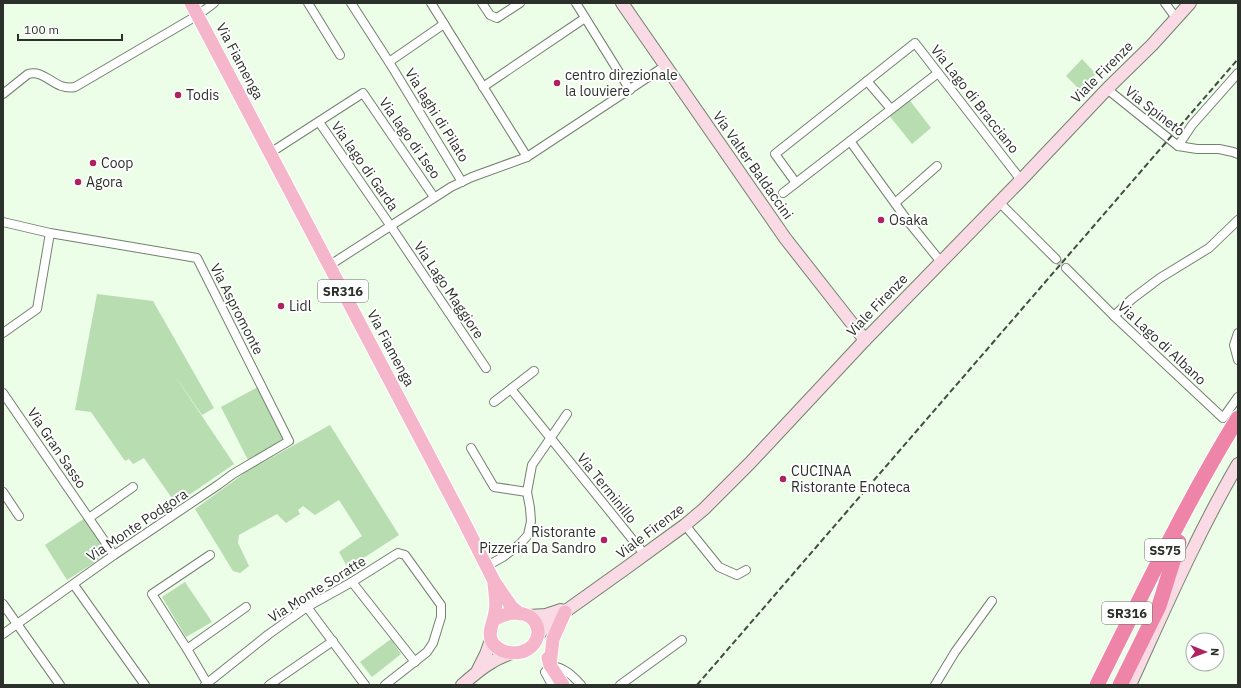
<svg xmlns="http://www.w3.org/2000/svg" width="1241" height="688" viewBox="0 0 1241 688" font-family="'IBM Plex Sans',sans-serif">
  <rect width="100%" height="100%" fill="#ecfde8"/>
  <g fill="#b7ddb0">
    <polygon points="1082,59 1096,74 1080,90 1066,76"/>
    <polygon points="908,98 931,128 912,144 888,114"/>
    <polygon points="97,294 153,301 214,408 202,415 171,370 234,464 176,504 144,458 133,464 129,459 125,461 91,412 75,410"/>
    <polygon points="258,387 283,434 282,441 248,460 221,407"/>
    <polygon points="330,425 399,535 348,568 339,552 362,536 339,500 315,515 303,506 298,510 300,514 286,523 277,514 239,535 238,543 249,566 240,573 233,571 195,509 246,472"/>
    <polygon points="85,518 104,546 103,557 67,580 45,545"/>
    <polygon points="185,582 212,622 186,637 162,597"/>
    <polygon points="391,639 401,654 372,677 360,662"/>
  </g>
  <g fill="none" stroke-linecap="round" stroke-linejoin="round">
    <polyline stroke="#c5d4c2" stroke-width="8" stroke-dasharray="8 4" stroke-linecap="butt" points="1056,259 1066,268"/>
    <g stroke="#73826f" stroke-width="10">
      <g id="street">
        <polyline points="308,3 340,55"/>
        <polyline points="351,3 389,62 462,182"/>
        <polyline points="431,3 527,157"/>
        <polyline points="482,3 490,15 497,18 520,3"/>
        <polyline points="576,3 630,90"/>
        <polyline points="1165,3 1176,18"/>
        <polyline points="389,62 444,24"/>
        <polyline points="867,81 891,109"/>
        <polyline points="483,87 585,18"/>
        <polyline points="1107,89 1178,146 1197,149 1219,149 1233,152 1238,154"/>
        <path d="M 3,94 L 28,74 C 46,69 54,91 75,87 L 198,15 L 214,3"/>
        <polyline points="319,122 390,225 486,368"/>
        <polyline points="850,141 907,220 941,262"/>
        <polyline points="1178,146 1192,125 1238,73"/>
        <polyline points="270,153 363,93 434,197"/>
        <polyline points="796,183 775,154 915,43 1021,180"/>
        <polyline points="783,193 938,73"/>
        <polyline points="999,202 1056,259"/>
        <polyline points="895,203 937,166"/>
        <polyline points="3,222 50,233 197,258 289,441 233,474 218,485 114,555 3,634"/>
        <polyline points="330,265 451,187 472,177 527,157 665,66"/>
        <polyline points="1066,268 1114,316 1223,418 1238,397"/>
        <polyline points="1114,316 1132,299 1160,278 1209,248 1238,220"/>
        <polyline points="3,333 37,309 50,233"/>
        <polyline points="1238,333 1234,345 1238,360"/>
        <polyline points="511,389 645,555"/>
        <polyline points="3,393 114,555"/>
        <polyline points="494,402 534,371"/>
        <polyline points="471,448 494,487 527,492"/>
        <polyline points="3,492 19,516"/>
        <polyline points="89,518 133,487"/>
        <polyline points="685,525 719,567 737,575 746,570"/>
        <polyline points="487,566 503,557 520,544 528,535 531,521 530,508 527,492 532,465 567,414"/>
        <polyline points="352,582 415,662"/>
        <polyline points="74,585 145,685"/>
        <polyline points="3,604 60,685"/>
        <polyline points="307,607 365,685"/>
        <polyline points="187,649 246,607"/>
        <polyline points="207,683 187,649 152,594 210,555"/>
        <polyline points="205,685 269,634 307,607 352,582 398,553 405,555 441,605 441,617 433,643 427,652 385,685"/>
        <polyline points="269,685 333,641"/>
        <path d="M 552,685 L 545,672 L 551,666 C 564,667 573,676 581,685"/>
        <polyline points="620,685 682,640"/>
        <polyline points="935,685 955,652 992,601"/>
      </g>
    </g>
    <g stroke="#73826f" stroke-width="14">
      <g id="secondary">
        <polyline points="622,3 785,238 865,340"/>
        <polyline points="528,616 546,615 561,610"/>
        <polyline points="538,635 549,623 626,568 685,525 704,509 750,463 865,340 1021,180 1107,89 1152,45 1190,3"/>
        <polyline points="478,670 486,654 491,640"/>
        <path d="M 462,685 C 477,672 492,659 512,653"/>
        <path d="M 1130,685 C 1164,611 1197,534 1238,464"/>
      </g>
    </g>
    <g stroke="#fff" stroke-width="15">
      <g id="primary">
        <polyline points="191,3 461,516 494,581 511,606 520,614"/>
        <path d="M 494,620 C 501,615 507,613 517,613 C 550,615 542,659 507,652 C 501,651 493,646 491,639 C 488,631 494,621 495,612 C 497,603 495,594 494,584"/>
        <polyline points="548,658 550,665 563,685"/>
        <polyline points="550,665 553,639 565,612"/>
      </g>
    </g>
    <g stroke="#fff" stroke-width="17">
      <g id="highway">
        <path d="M 1097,685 C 1142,595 1185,504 1238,418"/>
        <polyline points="1120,685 1159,606 1179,542"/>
      </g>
    </g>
    <use href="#street" stroke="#fff" stroke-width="8"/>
    <use href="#secondary" stroke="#fadae5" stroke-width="12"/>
    <use href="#primary" stroke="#f5b6cb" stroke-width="13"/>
    <use href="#highway" stroke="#ee85a9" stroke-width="15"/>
    <polyline stroke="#454c43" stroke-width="2" stroke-dasharray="6 3" stroke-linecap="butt" points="697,685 1238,59"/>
  </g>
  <g fill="#ae2261" stroke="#fff" stroke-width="1.5">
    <circle cx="557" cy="83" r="4"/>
    <circle cx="178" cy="95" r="4"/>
    <circle cx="93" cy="163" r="4"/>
    <circle cx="78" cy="182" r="4"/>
    <circle cx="881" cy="220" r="4"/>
    <circle cx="281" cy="306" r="4"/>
    <circle cx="783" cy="479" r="4"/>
    <circle cx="604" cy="540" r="4"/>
  </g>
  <g text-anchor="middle" stroke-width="4" stroke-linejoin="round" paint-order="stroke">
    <g fill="#fff" stroke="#6b6f6a" stroke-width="1">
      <rect x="318" y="280" width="50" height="22" rx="3"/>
      <rect x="1145" y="539" width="40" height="22" rx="3"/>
      <rect x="1102" y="602" width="50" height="22" rx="3"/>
    </g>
    <g font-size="13" font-weight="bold" fill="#2b312a">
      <text x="343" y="296">SR316</text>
      <text x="1165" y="555">SS75</text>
      <text x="1127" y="618">SR316</text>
    </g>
    <g font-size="14" fill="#2b312a" stroke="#fff">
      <text transform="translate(240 61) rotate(62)" y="5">Via Fiamenga</text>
      <text transform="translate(1102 72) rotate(-45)" y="5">Viale Firenze</text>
      <text transform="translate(975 99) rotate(52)" y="5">Via Lago di Bracciano</text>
      <text transform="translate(1155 111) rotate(38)" y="5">Via Spineto</text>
      <text transform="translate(437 115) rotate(58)" y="5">Via laghi di Pilato</text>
      <text transform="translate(410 138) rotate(55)" y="5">Via lago di Iseo</text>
      <text transform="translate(753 165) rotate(55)" y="5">Via Valter Baldaccini</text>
      <text transform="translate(365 166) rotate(55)" y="5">Via lago di Garda</text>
      <text transform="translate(449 290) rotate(56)" y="5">Via Lago Maggiore</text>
      <text transform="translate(877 305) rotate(-46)" y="5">Viale Firenze</text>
      <text transform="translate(237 309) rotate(63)" y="5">Via Aspromonte</text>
      <text transform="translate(1162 343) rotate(43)" y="5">Via Lago di Albano</text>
      <text transform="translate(391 348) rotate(62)" y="5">Via Fiamenga</text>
      <text transform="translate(57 448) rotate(56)" y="5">Via Gran Sasso</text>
      <text transform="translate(607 488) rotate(51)" y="5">Via Terminillo</text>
      <text transform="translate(137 525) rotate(-34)" y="5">Via Monte Podgora</text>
      <text transform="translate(650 531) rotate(-37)" y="5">Viale Firenze</text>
      <text transform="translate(317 589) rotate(-32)" y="5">Via Monte Soratte</text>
    </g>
    <g font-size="14" fill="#2b312a" stroke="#fff" text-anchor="start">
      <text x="565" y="80">centro direzionale<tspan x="565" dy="16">la louviere</tspan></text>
      <text x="186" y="100">Todis</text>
      <text x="101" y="168">Coop</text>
      <text x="86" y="187">Agora</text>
      <text x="889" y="225">Osaka</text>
      <text x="289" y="311">Lidl</text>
      <text x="791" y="476">CUCINAA<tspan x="791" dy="16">Ristorante Enoteca</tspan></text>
      <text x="596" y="537" text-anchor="end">Ristorante<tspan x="596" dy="16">Pizzeria Da Sandro</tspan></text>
    </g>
  </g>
  <rect width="1241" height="688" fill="none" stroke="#2b312a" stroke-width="8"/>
  <g transform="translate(1205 652) rotate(91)"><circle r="19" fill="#ffffff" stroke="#aaadaa"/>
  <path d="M0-3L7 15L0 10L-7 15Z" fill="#ae2261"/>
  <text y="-6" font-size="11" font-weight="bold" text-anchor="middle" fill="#2b312a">N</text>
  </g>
  <path d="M18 34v6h104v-6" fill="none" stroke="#2b312a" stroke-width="2"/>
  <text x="24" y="34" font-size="12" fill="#2b312a" stroke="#ffffff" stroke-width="3" paint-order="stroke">100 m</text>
</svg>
